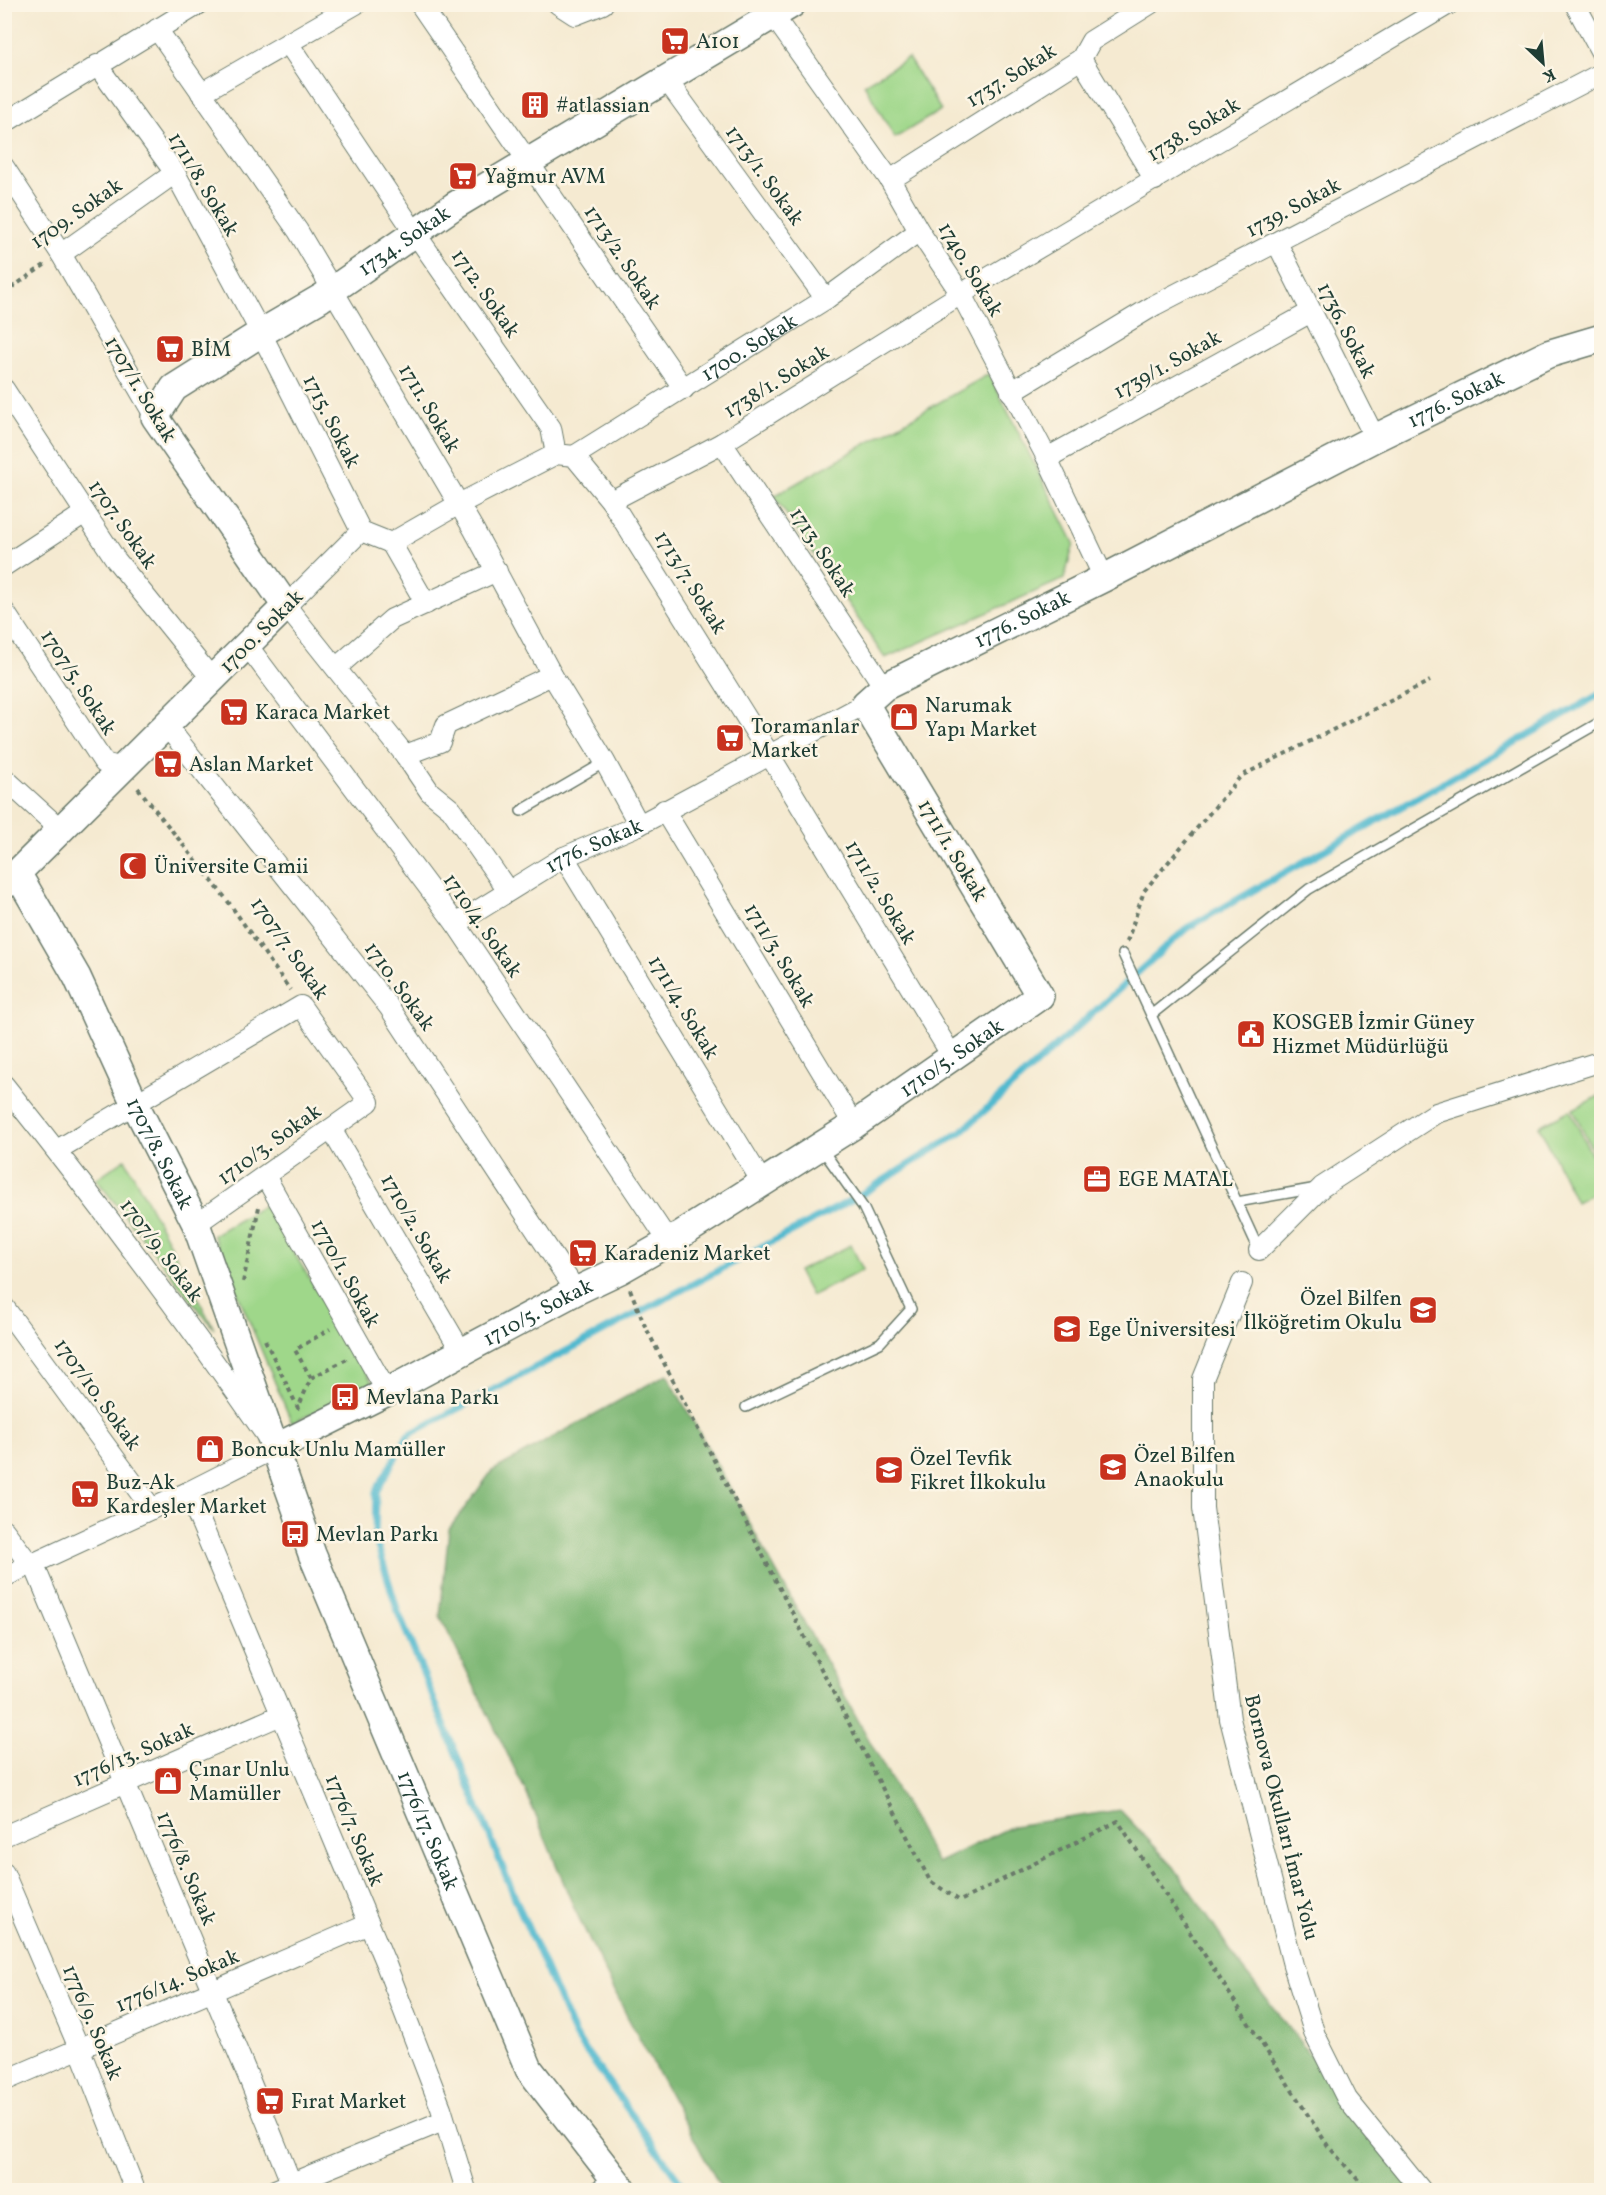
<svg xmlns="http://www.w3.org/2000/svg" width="1606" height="2195" viewBox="0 0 1606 2195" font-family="Vollkorn,serif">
  <rect width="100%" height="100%" fill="#fcf5e5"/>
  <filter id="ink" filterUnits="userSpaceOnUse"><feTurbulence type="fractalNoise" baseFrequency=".0167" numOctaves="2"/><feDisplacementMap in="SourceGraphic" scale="12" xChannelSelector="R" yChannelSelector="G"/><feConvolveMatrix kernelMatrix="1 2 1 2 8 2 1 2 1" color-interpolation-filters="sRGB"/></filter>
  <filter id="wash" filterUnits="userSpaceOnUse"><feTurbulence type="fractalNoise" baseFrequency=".008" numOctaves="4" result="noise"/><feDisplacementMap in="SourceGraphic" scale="24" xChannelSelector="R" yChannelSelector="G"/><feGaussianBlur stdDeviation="1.35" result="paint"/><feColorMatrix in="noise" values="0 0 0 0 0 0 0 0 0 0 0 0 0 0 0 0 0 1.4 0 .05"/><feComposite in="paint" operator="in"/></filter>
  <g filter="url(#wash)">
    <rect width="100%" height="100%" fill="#f5ead1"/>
    <g fill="#9fd78a" stroke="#5f8a5f" stroke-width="1.5">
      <polygon points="908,58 941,110 895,138 864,84"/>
      <polygon points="989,374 1074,543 1064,579 885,658 774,496"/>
      <polygon points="1601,1095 1601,1168 1573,1109"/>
      <polygon points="1570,1110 1601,1175 1601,1189 1576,1202 1539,1126"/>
      <polygon points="125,1159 214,1329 96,1179"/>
      <polygon points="265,1205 374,1385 292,1423 213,1235"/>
      <polygon points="851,1245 863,1270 811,1296 798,1271"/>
    </g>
    <polygon fill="#7fb876" stroke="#4f7a55" stroke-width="1.5" points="667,1374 937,1863 1013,1826 1120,1810 1174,1867 1240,1965 1415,2190 722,2190 627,2016 575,1910 526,1792 440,1616 449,1529 492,1471"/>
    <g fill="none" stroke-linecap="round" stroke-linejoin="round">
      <polyline stroke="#51b9cf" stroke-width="7" points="686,2190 575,2036 518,1905 398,1612 375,1537 376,1492 408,1435 857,1197 961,1132 1187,928 1602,693"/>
    </g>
  </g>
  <g filter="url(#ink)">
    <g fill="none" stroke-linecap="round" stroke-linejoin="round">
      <g stroke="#6a7a6b" stroke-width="12">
        <g id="lane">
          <polyline points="521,811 605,762"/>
          <polyline points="1123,954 1259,1250"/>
          <polyline points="1151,1015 1309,889 1602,721"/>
          <polyline points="1237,1202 1317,1188"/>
          <polyline points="746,1407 880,1343 911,1309 863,1207 822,1149"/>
        </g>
      </g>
      <g stroke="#6a7a6b" stroke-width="22">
        <g id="street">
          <polyline points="420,4 684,389"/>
          <polyline points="558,4 575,15 603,4"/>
          <polyline points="765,4 890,180 919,231 961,294 1047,458 1104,578"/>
          <polyline points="1575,4 1602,54"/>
          <polyline points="157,29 298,231 474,530 552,675 605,762 639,825"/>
          <polyline points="288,43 415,233 551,428 556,454"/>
          <polyline points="1081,59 1155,180"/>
          <polyline points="97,65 175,173 261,333 361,531"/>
          <polyline points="666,79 826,299"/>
          <polyline points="201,93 356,4"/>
          <polyline points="4,123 199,4"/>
          <polyline points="4,167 61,254 155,417"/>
          <polyline points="890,180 1081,59 1091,41 1150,4"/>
          <polyline points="1277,243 1375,438"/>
          <polyline points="61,254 175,173"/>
          <polyline points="4,389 116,560 212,679"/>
          <polyline points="1011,392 1155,305 1602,73"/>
          <polyline points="722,443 884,687"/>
          <polyline points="556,454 574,456 611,501 769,754 952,1056"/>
          <path id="s1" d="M 574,456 L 826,299 L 919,231"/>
          <polyline points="1047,458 1311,312"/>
          <polyline points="611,501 722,443 961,294 1449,4"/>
          <polyline points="391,543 426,604"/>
          <polyline points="4,566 85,513"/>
          <polyline points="4,611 104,763 122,768"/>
          <polyline points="247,645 456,924 669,1242"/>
          <polyline points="336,668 392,619 497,571"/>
          <polyline points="166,725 389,1007 576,1291"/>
          <polyline points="405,755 440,742 446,725 552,675"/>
          <polyline points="4,778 60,829"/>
          <polyline points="664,810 854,1125"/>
          <polyline points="564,857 762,1182"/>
          <polyline points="508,891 451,809 430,792 405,755 286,606 361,531 391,543 459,504 556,454"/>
          <path id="s2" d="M 456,924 L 564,857 L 639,825 L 865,704"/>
          <path d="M 4,1085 C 99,1203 189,1324 275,1448 L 188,1492 L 4,1577"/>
          <polyline points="331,1129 461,1351"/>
          <polyline points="57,1150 301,1006 369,1102 196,1224"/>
          <polyline points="265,1176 387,1392"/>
          <polyline points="1259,1250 1322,1187 1436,1113 1602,1061"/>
          <polyline points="1242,1283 1203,1379 1203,1508 1230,1719 1293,1965 1315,2035 1347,2099 1421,2190"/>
          <polyline points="4,1307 152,1509"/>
          <polyline points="188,1492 385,1962 441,2108 466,2190"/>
          <polyline points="4,1530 31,1566"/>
          <polyline points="34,1565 250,2081 294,2190"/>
          <polyline points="4,1836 281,1715"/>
          <polyline points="4,1873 82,2055 135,2190"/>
          <polyline points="4,2081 369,1924"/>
          <polyline points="275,2190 443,2121"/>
          <polyline points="600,2190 615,2180"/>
        </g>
      </g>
      <g stroke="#6a7a6b" stroke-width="30">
        <g id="secondary">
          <path id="s3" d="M 17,873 L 77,977 L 135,1104 L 196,1224 L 312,1554 L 529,2069 L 623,2190"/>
          <path id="s4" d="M 5,885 L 286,606 L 155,417 L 174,388 L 261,333 L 321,298 L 454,206 L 792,4"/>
          <path id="s5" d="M 275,1448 L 387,1392 L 576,1291 L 620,1270 L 669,1242 L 854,1125 L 1040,996 L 865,704 L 884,687 L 1104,578 L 1375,438 L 1548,354 L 1602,338"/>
        </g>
      </g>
      <g stroke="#6a7a6b" stroke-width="4" stroke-dasharray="4.5 4.5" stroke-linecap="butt">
        <polyline points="4,293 46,264"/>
        <polyline points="138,788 227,900 290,990"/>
        <polyline points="1127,942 1144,891 1241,776 1430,681"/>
        <polyline points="243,1282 259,1207"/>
        <polyline points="630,1289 644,1324 930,1881 960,1901 1118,1821 1328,2146 1367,2190"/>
        <polyline points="265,1340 298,1408 311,1378 347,1359"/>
        <polyline points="311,1378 295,1350 330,1329"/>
      </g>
      <use href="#lane" stroke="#fff" stroke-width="9"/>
      <use href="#street" stroke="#fff" stroke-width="20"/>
      <use href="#secondary" stroke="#fff" stroke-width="27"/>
    </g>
  </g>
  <defs>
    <g id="supermarket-square" transform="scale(1.5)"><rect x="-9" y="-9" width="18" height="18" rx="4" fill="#c8321e" stroke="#fcf5e5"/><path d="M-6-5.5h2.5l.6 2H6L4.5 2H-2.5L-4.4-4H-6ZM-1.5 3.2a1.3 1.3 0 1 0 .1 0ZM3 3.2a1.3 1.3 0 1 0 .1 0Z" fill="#fff"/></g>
    <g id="building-square" transform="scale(1.5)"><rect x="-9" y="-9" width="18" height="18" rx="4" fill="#c8321e" stroke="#fcf5e5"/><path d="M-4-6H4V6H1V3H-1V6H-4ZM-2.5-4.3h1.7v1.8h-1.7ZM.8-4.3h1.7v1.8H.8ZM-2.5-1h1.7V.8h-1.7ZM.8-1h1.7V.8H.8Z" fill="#fff"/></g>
    <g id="shop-square" transform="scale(1.5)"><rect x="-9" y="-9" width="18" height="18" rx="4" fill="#c8321e" stroke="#fcf5e5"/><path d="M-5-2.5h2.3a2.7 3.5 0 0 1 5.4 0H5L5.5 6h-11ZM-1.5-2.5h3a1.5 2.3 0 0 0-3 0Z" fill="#fff"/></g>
    <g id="mosque-square" transform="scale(1.5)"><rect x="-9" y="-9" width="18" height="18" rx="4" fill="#c8321e" stroke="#fcf5e5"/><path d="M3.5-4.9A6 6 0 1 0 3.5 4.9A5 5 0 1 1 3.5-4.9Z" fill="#fff"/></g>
    <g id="civic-square" transform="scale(1.5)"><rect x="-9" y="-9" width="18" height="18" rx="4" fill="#c8321e" stroke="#fcf5e5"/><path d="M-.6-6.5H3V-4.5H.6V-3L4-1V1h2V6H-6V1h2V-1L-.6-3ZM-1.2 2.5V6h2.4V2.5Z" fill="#fff"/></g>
    <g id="office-square" transform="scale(1.5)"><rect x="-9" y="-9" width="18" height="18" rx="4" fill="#c8321e" stroke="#fcf5e5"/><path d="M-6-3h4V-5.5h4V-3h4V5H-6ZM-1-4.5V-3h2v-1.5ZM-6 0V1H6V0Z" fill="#fff"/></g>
    <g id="school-square" transform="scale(1.5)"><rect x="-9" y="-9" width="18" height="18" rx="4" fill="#c8321e" stroke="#fcf5e5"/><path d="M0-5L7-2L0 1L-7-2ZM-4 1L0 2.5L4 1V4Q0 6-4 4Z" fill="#fff"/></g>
    <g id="university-square" transform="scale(1.5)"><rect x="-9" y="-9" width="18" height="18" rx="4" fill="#c8321e" stroke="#fcf5e5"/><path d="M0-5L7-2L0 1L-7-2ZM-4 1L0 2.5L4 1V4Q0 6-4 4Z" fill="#fff"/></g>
    <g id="bus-square" transform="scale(1.5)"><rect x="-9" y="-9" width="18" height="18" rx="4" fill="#c8321e" stroke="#fcf5e5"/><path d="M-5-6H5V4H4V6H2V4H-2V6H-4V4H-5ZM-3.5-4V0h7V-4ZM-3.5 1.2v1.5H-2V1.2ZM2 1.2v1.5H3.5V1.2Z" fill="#fff"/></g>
  </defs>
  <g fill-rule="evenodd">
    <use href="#supermarket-square" x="675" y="41"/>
    <use href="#building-square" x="535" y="105"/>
    <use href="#supermarket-square" x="463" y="176"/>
    <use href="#supermarket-square" x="170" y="349"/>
    <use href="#supermarket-square" x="234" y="712"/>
    <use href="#shop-square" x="904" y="717"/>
    <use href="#supermarket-square" x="730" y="738"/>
    <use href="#supermarket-square" x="168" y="764"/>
    <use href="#mosque-square" x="133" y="866"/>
    <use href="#civic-square" x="1251" y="1034"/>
    <use href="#office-square" x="1097" y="1179"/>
    <use href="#supermarket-square" x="583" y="1253"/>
    <use href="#school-square" x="1423" y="1310"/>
    <use href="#university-square" x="1067" y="1329"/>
    <use href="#bus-square" x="345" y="1397"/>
    <use href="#shop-square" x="210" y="1449"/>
    <use href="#school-square" x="1113" y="1467"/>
    <use href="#school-square" x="889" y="1470"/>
    <use href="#supermarket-square" x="85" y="1494"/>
    <use href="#bus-square" x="295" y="1534"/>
    <use href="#shop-square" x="168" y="1781"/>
    <use href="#supermarket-square" x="270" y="2101"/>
  </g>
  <g text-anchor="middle" stroke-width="5" stroke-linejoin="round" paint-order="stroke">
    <g font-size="21" fill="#1f3d34" stroke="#fcf5e5" text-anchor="start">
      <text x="696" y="48">A101</text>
      <text x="556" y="112">#atlassian</text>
      <text x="484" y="183">Yağmur AVM</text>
      <text x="191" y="356">BİM</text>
      <text x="925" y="712">Narumak<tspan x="925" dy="24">Yapı Market</tspan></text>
      <text x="255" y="719">Karaca Market</text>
      <text x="751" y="733">Toramanlar<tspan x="751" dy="24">Market</tspan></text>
      <text x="189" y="771">Aslan Market</text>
      <text x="154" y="873">Üniversite Camii</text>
      <text x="1272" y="1029">KOSGEB İzmir Güney<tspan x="1272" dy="24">Hizmet Müdürlüğü</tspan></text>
      <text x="1118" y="1186">EGE MATAL</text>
      <text x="604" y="1260">Karadeniz Market</text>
      <text x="1402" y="1305" text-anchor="end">Özel Bilfen<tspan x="1402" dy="24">İlköğretim Okulu</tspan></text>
      <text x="1088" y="1336">Ege Üniversitesi</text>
      <text x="366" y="1404">Mevlana Parkı</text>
      <text x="231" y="1456">Boncuk Unlu Mamüller</text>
      <text x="1134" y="1462">Özel Bilfen<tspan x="1134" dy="24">Anaokulu</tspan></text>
      <text x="910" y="1465">Özel Tevfik<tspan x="910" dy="24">Fikret İlkokulu</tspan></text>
      <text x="106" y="1489">Buz-Ak<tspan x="106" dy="24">Kardeşler Market</tspan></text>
      <text x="316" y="1541">Mevlan Parkı</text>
      <text x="189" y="1776">Çınar Unlu<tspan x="189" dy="24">Mamüller</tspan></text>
      <text x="291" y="2108">Fırat Market</text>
    </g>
    <g font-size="21" fill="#1f3d34" stroke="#fcf5e5">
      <text transform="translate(1011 75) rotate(-32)" y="7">1737. Sokak</text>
      <text transform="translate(1193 129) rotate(-31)" y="7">1738. Sokak</text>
      <text transform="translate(765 175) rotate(54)" y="7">1713/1. Sokak</text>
      <text transform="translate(204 184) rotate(59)" y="7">1711/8. Sokak</text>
      <text transform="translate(1293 207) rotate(-28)" y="7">1739. Sokak</text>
      <text transform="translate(76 213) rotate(-35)" y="7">1709. Sokak</text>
      <text dy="7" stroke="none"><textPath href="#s4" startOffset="934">1734. Sokak</textPath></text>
      <text transform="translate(623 257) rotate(56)" y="7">1713/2. Sokak</text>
      <text transform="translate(971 269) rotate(59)" y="7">1740. Sokak</text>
      <text transform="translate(486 293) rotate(55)" y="7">1712. Sokak</text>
      <text transform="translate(1347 330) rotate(63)" y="7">1736. Sokak</text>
      <text dy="7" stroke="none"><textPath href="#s1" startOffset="206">1700. Sokak</textPath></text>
      <text transform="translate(1167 364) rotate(-29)" y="7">1739/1. Sokak</text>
      <text transform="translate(776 381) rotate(-32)" y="7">1738/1. Sokak</text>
      <text transform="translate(141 389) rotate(59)" y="7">1707/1. Sokak</text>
      <text dy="7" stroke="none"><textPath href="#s5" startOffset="1896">1776. Sokak</textPath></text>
      <text transform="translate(430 408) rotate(59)" y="7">1711. Sokak</text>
      <text transform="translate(332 421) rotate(63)" y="7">1715. Sokak</text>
      <text transform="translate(123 524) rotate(55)" y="7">1707. Sokak</text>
      <text transform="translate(823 552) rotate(57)" y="7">1713. Sokak</text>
      <text transform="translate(691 582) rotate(58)" y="7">1713/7. Sokak</text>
      <text dy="7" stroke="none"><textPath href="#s5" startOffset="1410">1776. Sokak</textPath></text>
      <text transform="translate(261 631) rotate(-45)" y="7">1700. Sokak</text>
      <text transform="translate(79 682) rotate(57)" y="7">1707/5. Sokak</text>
      <text dy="7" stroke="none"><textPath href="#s2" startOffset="159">1776. Sokak</textPath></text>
      <text transform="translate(953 850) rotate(59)" y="7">1711/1. Sokak</text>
      <text transform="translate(881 892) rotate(59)" y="7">1711/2. Sokak</text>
      <text transform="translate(483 925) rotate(55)" y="7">1710/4. Sokak</text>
      <text transform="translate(290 948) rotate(55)" y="7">1707/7. Sokak</text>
      <text transform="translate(780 955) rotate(59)" y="7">1711/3. Sokak</text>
      <text transform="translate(400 986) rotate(54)" y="7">1710. Sokak</text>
      <text transform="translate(684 1007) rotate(59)" y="7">1711/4. Sokak</text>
      <text dy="7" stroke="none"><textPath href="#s5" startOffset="782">1710/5. Sokak</textPath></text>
      <text transform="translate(269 1144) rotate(-36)" y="7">1710/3. Sokak</text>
      <text dy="7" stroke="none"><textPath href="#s3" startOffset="315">1707/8. Sokak</textPath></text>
      <text transform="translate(417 1228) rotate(60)" y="7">1710/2. Sokak</text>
      <text transform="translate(162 1250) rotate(53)" y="7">1707/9. Sokak</text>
      <text transform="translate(346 1273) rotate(61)" y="7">1770/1. Sokak</text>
      <text dy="7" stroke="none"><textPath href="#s5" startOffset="296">1710/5. Sokak</textPath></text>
      <text transform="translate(98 1394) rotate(54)" y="7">1707/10. Sokak</text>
      <text transform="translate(133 1754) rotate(-24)" y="7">1776/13. Sokak</text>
      <text transform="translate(1282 1817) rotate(76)" y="7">Bornova Okulları İmar Yolu</text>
      <text transform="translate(355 1830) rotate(67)" y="7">1776/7. Sokak</text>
      <text dy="7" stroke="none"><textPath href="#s3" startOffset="1044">1776/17. Sokak</textPath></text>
      <text transform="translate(187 1868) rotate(67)" y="7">1776/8. Sokak</text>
      <text transform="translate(177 1980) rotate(-23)" y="7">1776/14. Sokak</text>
      <text transform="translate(93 2022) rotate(67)" y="7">1776/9. Sokak</text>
    </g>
  </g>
  <rect width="1606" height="2195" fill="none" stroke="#fcf5e5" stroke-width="24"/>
  <g transform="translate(1543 63) rotate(154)" stroke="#fcf5e5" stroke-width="4.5" paint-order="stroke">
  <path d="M0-4.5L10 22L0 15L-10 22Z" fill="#1f3d34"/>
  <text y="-9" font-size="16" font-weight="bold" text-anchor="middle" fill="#1f3d34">K</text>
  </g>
</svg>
